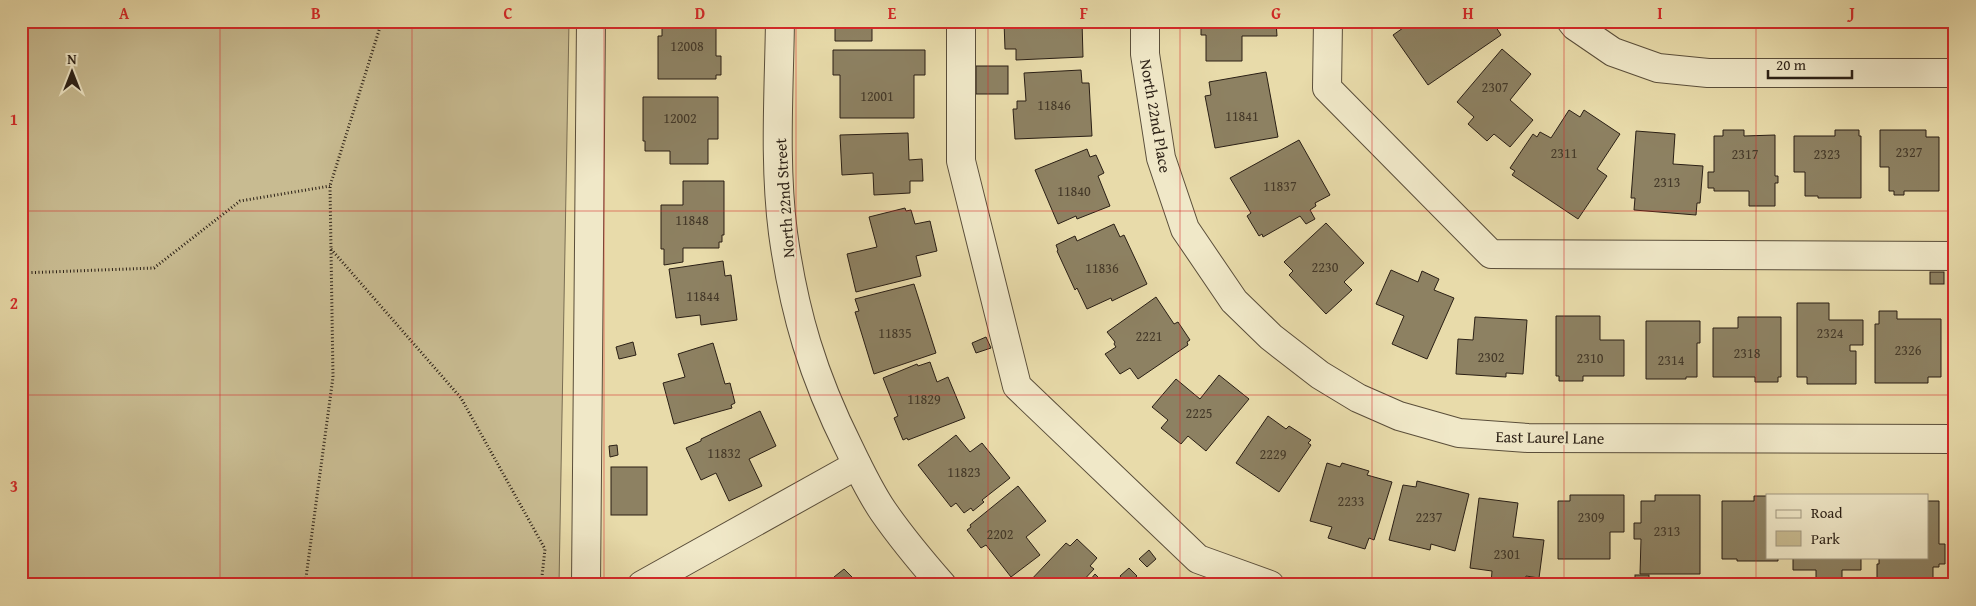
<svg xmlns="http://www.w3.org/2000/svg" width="1976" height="606" viewBox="0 0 1976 606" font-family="'Gentium Book Plus',serif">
  <rect width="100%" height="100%" fill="#e8dbaa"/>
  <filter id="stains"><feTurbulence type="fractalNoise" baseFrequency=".004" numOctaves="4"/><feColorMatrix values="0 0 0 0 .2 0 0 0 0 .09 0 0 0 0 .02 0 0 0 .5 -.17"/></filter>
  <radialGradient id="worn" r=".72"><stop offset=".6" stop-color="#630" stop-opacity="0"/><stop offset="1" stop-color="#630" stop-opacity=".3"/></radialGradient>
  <polygon fill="#c8bb91" stroke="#796d53" points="21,21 569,21 559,585 21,585"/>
  <g fill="#8d8162" stroke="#2a1f15">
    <polygon points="835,21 910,21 910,25 899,25 899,28 872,28 872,41 835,41"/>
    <polygon points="1082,21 1083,57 1016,60 1016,49 1005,49 1004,22"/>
    <polygon points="1201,21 1276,21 1277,36 1242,36 1242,61 1206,61 1206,35 1201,35"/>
    <polygon points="1413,21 1492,21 1501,35 1428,85 1393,35"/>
    <polygon points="662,22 716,22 716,56 721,56 721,75 716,75 716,79 658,79 658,36 662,36"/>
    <polygon points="1502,49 1531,74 1510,100 1533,120 1510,147 1494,134 1487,141 1468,124 1474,117 1457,102"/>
    <polygon points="833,50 925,50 925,75 914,75 914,118 840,118 840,75 833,75"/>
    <rect x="976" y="66" width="32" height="28"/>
    <polygon points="1081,70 1082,83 1089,83 1092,136 1015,139 1013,109 1017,109 1017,101 1026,101 1024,73"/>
    <polygon points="1266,72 1278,137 1215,148 1205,96 1211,95 1209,82"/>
    <polygon points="643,97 718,97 718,139 708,139 708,164 670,164 670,151 645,151 645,141 643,141"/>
    <polygon points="1569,110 1580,117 1584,110 1620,134 1597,169 1607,176 1578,219 1512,175 1515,171 1510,168 1533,134 1537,137 1540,132 1551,138"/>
    <polygon points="1723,130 1744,130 1744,136 1775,135 1775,176 1778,176 1778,183 1775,183 1775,206 1749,206 1749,191 1714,191 1714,188 1708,188 1708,172 1714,172 1714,136 1723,136"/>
    <polygon points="1835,130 1859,130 1859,136 1861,136 1861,198 1818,198 1818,196 1805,196 1805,172 1794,172 1794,136 1835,136"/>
    <polygon points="1880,130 1926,130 1926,137 1939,137 1939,191 1904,191 1904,195 1894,195 1894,191 1889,191 1889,167 1880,167"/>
    <polygon points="1636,131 1675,134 1673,164 1703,166 1700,203 1697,203 1696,215 1634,210 1635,198 1631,198"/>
    <polygon points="908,133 909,160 922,159 923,181 910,181 910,193 874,195 873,173 842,175 840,135"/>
    <rect x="1953" y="136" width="2" height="69"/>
    <polygon points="1299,140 1330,195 1315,203 1316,206 1310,210 1315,219 1306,224 1300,216 1263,237 1262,234 1259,236 1247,216 1251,213 1230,178"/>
    <polygon points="1087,149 1090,157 1096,155 1104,173 1098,176 1110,206 1077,219 1076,216 1058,224 1035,170"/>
    <polygon points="683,181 724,181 724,235 722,235 722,242 719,242 719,248 683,248 683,262 664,265 664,249 661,249 661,205 683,205"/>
    <polygon points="905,208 906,211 911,210 915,224 930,221 937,251 916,256 921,276 856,292 847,254 877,247 869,217"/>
    <polygon points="1326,223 1364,263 1344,282 1352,290 1326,314 1289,275 1293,271 1284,262"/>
    <polygon points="1114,224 1120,237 1124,235 1147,284 1112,301 1111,298 1087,309 1077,288 1075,290 1057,251 1058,250 1056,245 1075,236 1077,241"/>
    <polygon points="723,261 725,276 731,275 737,320 701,325 700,315 676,318 669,269"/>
    <polygon points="1391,270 1418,282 1422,271 1439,279 1434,290 1454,298 1427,359 1392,344 1404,316 1376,304"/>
    <rect x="1930" y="272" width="14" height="12"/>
    <polygon points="914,284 936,353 874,374 855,312 859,311 855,299"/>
    <polygon points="1156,297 1174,324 1178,322 1190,340 1187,342 1188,345 1138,379 1130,368 1120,374 1105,354 1116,347 1114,344 1115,342 1107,332"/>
    <polygon points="1797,303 1829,303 1829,320 1863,320 1863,345 1850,345 1850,351 1856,351 1856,384 1807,384 1807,377 1797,377"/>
    <polygon points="1879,311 1897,311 1897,319 1941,319 1941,377 1928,377 1928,383 1875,383 1875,324 1879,324"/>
    <polygon points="1556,316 1600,316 1600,340 1624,340 1624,376 1583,376 1583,381 1559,381 1559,376 1556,376"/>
    <polygon points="1475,317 1527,320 1523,374 1506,373 1506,377 1456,374 1458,339 1473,340"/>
    <polygon points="1738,317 1781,317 1781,377 1778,377 1778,382 1755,382 1755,377 1713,377 1713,328 1738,328"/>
    <rect x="1952" y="319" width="3" height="57"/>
    <polygon points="1646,321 1700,321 1700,343 1697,343 1697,377 1686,377 1686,379 1646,379"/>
    <polygon points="986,337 991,348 976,353 972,343"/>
    <polygon points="633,342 636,355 619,359 616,347"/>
    <polygon points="713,343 725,384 730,383 735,403 731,405 732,408 674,424 663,383 685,377 678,354"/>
    <polygon points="930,362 937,382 948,377 965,418 908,440 907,438 903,440 894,418 898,416 883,378 917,364 918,366"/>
    <polygon points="1219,375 1249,399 1206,451 1188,436 1181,444 1161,428 1168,420 1152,407 1176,379 1200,399"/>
    <polygon points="760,411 776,446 749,459 762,486 729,501 716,473 701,480 686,448 701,441 701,439"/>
    <polygon points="1268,416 1286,429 1289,426 1311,440 1308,443 1311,445 1279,492 1236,463"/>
    <polygon points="956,435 970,452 982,443 1010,478 982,500 984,502 973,511 971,508 964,513 956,503 951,507 918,465"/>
    <polygon points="617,445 618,455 610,457 609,446"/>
    <polygon points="1327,463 1340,467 1342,463 1369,471 1367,475 1392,482 1374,540 1369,538 1365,549 1328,538 1332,527 1310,521"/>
    <rect x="611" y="467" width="36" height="48"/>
    <polygon points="1417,481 1469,494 1455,551 1431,544 1430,550 1389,540 1403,485 1416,487"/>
    <polygon points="1018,486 1046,521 1026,537 1040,555 1011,577 986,545 981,548 967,530 971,527 970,525"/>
    <rect x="1952" y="494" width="3" height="63"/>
    <polygon points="1570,495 1624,495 1624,532 1610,532 1610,559 1558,559 1558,501 1570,501"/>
    <polygon points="1655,495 1700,495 1700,574 1640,574 1641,539 1634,539 1634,523 1641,523 1641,501 1655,501"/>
    <polygon points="1754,496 1767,496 1767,557 1778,557 1778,561 1737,561 1737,559 1722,559 1722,501 1754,501"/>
    <polygon points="1479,498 1518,503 1513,537 1544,540 1539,578 1526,576 1525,585 1491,584 1492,571 1470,568"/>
    <polygon points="1927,501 1939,501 1939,544 1945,544 1945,564 1939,564 1939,567 1933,567 1933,581 1877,581 1877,564 1879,564 1879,557 1927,557"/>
    <polygon points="1077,539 1097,558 1090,566 1094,569 1081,583 1082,585 1030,585 1028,583 1066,543 1070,546"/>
    <polygon points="1149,550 1156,559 1147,567 1139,559"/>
    <polygon points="1793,557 1861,557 1861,570 1842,570 1842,582 1816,582 1816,570 1793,570"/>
    <polygon points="1129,568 1137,576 1127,585 1120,576"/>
    <polygon points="844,569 860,585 827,585 834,577"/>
    <polygon points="1095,574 1104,583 1102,585 1086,585"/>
    <rect x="1635" y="575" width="14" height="10"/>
  </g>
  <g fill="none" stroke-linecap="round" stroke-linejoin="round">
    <g stroke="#5a4e3a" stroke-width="30">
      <g id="minor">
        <path d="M 780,21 C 779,91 774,163 783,233 C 794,313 813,376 849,448 C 859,469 870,492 883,511 C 901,537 921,561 942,585"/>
        <polyline points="961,21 961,161 1017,386 1198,559 1270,585"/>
        <polyline points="1145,21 1145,54 1161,158 1185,229 1234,301 1271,337 1320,375 1358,398 1399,416 1459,433 1528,438 1955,439"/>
        <polyline points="1328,21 1327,88 1491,254 1955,256"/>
        <polyline points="1571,21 1575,26 1613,52 1658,68 1708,73 1955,73"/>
        <polyline points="586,585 591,21"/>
        <polyline points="642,585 857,465"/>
      </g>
    </g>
    <g stroke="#2a1f15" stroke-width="3" stroke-dasharray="1 2.5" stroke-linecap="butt">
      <polyline points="331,249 461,398 545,549 541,585"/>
      <polyline points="21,273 154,268 240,201 330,186"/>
      <polyline points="305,585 333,377 330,186 382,21"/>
    </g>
    <use href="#minor" stroke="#f0e8c8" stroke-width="28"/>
  </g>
  <path fill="none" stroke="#d62828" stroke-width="1" stroke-opacity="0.55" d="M 220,21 L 220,585M 412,21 L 412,585M 604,21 L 604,585M 796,21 L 796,585M 988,21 L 988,585M 1180,21 L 1180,585M 1372,21 L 1372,585M 1564,21 L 1564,585M 1756,21 L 1756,585M 21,211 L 1955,211M 21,395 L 1955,395"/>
  <g text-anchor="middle" stroke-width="4" stroke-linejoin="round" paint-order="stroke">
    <g font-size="14" fill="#433828">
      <text x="687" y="51">12008</text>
      <text x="1495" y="92">2307</text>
      <text x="877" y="101">12001</text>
      <text x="1054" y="110">11846</text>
      <text x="1242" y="121">11841</text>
      <text x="680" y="123">12002</text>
      <text x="1909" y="157">2327</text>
      <text x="1564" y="158">2311</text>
      <text x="1745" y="159">2317</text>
      <text x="1827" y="159">2323</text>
      <text x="1667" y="187">2313</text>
      <text x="1280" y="191">11837</text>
      <text x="1074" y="196">11840</text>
      <text x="692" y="225">11848</text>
      <text x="1325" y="272">2230</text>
      <text x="1102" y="273">11836</text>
      <text x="703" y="301">11844</text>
      <text x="895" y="338">11835</text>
      <text x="1830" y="338">2324</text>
      <text x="1149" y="341">2221</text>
      <text x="1908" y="355">2326</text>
      <text x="1747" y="358">2318</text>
      <text x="1491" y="362">2302</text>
      <text x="1590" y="363">2310</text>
      <text x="1671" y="365">2314</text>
      <text x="924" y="404">11829</text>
      <text x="1199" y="418">2225</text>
      <text x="724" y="458">11832</text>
      <text x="1273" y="459">2229</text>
      <text x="964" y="477">11823</text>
      <text x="1351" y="506">2233</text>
      <text x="1429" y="522">2237</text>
      <text x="1591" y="522">2309</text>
      <text x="1667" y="536">2313</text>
      <text x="1000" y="539">2202</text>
      <text x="1507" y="559">2301</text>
    </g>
    <g font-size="16" fill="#2a1f15" stroke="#f0e8c8">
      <text transform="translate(1156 116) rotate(80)" y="6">North 22nd Place</text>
      <text transform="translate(784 198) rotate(-94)" y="6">North 22nd Street</text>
      <text transform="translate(1550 437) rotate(1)" y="6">East Laurel Lane</text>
    </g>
  </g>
  <rect width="1976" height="606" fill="none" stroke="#e8dbaa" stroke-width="55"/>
  <rect x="1766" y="494" width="162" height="65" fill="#f0e8c8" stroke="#a19880"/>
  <rect x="1776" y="510" width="25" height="8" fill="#f0e8c8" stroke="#a19880"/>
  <text x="1811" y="518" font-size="15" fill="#2a1f15">Road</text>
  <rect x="1776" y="531" width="25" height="15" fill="#c8bb91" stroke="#a19880"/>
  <text x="1811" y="544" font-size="15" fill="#2a1f15">Park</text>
  <g transform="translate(72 72)" stroke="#f0e8c8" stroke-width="4" paint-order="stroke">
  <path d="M0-4L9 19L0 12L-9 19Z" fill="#2a1f15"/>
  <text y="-8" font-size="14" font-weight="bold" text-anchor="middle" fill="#2a1f15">N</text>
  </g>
  <path d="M1768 70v8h84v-8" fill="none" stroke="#2a1f15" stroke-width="2.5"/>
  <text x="1776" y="70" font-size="15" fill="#2a1f15" stroke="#f0e8c8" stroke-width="4" paint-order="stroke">20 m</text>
  <rect x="28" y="28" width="1920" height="550" fill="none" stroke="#d62828" stroke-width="2"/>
  <g font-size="16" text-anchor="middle" font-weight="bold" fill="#d62828">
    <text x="124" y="19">A</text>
    <text x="316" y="19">B</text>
    <text x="508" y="19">C</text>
    <text x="700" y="19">D</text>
    <text x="892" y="19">E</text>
    <text x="1084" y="19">F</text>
    <text x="1276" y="19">G</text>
    <text x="1468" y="19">H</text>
    <text x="1660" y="19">I</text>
    <text x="1852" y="19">J</text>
    <text x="14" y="125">1</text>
    <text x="14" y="309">2</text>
    <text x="14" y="492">3</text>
  </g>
  <rect width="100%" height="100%" filter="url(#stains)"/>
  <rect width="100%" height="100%" fill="url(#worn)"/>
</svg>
